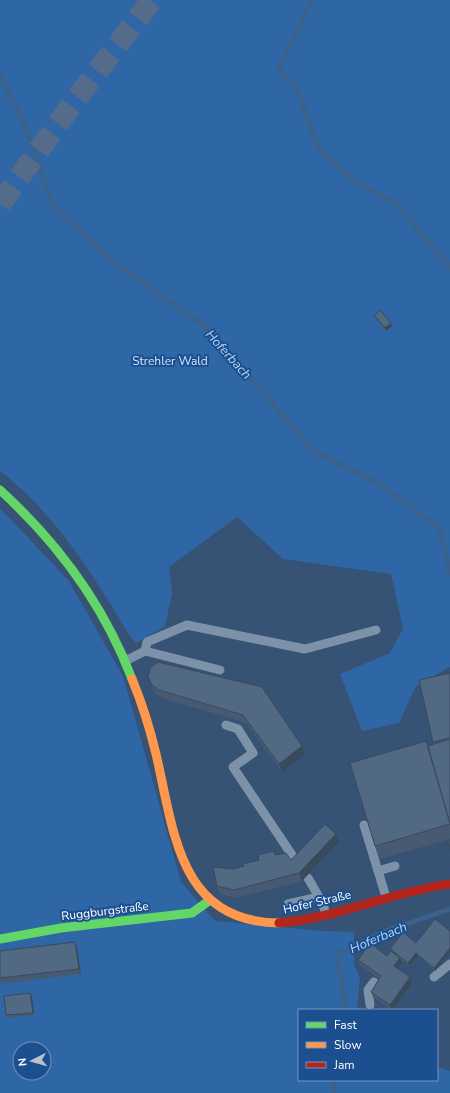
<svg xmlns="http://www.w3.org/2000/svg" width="450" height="1093" viewBox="0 0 450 1093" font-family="'Nunito Sans',sans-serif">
  <rect width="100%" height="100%" fill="#365274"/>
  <g fill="#2f66a5" fill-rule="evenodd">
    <path d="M 0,0 L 450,0 L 450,667 L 416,686 L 399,723 L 362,731 L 340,674 L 390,653 L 403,628 L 391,574 L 283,559 L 237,517 L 169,567 L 172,594 L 165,626 L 136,643 L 129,635 C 93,574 57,516 0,471 Z"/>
    <path d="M 0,508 L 69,581 L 123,676 L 181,882 L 215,921 L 323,931 L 354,932 L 354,965 L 360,977 L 357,1010 L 299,1010 L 299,1080 L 437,1080 L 438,1067 L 450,1071 L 450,1093 L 0,1093 ZM 20,1049 L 44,1049 L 44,1073 L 20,1073 Z"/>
  </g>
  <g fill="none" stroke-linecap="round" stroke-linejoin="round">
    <g stroke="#3b618d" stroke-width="5">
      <polyline points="312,0 278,70 297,89 318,147 357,184 395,202 450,268"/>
      <polyline points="0,75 22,118 53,206 119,266 210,330 313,451 378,483 440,528 450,573"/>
      <polyline points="346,1010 337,954 383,932 450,909"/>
      <polyline points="333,1093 335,1080"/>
    </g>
    <polyline stroke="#546c89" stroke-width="22" stroke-dasharray="22 11" stroke-linecap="butt" points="0,204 76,99 152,0"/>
    <g stroke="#7d92a8" stroke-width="9">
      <polyline points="145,651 147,642 187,625 305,649 376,630"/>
      <polyline points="125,661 145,651 220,670"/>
      <polyline points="226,725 238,729 253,753 233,767 296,861"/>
      <polyline points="364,825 386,897"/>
      <polyline points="378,871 395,866"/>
      <polyline points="308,878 323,904 326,915"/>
      <polyline points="288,904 319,897"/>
      <polyline points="434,977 450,964"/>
      <polyline points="370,1005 368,990 374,982"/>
    </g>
    <g stroke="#63d668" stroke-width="9">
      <path d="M 0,490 C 58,543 104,605 132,679"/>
      <polyline points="0,939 61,928 192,913 210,900"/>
    </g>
    <path stroke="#ff974d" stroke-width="9" d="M 132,679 C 142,703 150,729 156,754 C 174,830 178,922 279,923"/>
    <path stroke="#b3261e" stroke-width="9" d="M 279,923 C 338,918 391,892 450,884"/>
  </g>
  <g fill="#475a72">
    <polygon points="374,315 392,326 386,331 375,318"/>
    <polygon points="450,673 450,839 380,859 375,846 428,746 434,744 433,742"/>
    <polygon points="148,676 262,687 305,754 282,772 246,723 162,698 155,693"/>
    <polygon points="339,842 302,881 237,898 220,894 217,886 233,869 244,866 276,855 291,860"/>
    <polygon points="450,931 450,952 435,971 418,956 409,966 401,960 402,963 398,969 412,983 393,1010 391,1010 373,997 371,992 379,979 360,965 358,960 387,956 391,951 390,949 416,943"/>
    <polygon points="75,942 77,948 81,974 0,984 0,955"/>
    <polygon points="30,993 32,996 34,1015 7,1018 6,1015"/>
  </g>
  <g fill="#394a5c">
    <polygon points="391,323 392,326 386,331 385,328"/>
    <polygon points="302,746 305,754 282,772 279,764"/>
    <polygon points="336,834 339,842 302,881 299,873"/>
    <polygon points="75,942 77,948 81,974 79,969"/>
    <polygon points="450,948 450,952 435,971 434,968"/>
    <polygon points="416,953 418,956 409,966 408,963"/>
    <polygon points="400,958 402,963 396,971 394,966"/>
    <polygon points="410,977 412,983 393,1010 392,1010 390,1005"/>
    <polygon points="30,993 32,996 34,1015 33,1013"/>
  </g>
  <g fill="#526984" stroke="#394a5c">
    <polygon points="380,310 391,323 385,328 374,315"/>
    <polygon points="158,662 262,687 302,746 279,764 243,715 159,690 152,685 148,676 151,667"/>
    <polygon points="450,673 450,738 433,742 419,680"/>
    <polygon points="450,739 450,824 428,746"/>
    <polygon points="426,741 450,824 375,846 350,763"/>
    <polygon points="325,824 336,834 299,873 234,890 217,886 213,867 233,869 244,866 243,864 259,860 258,855 274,851 275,855 286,853 291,860"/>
    <polygon points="450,841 450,849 448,842"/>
    <polygon points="435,919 450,931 450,948 434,968 416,953 408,963 390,949 403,932 416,943"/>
    <polygon points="75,942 79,969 0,978 0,951"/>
    <polygon points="370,943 387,956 391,951 400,958 394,966 410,977 390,1005 371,992 381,976 358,960"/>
    <polygon points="30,993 33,1013 6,1015 4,996"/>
  </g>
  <g text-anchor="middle" stroke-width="4" stroke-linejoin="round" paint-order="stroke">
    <g font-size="12" fill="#cfe3fa" stroke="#1b4f8f">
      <text x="170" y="365">Strehler Wald</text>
    </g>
    <g font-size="12" fill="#fff" stroke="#1b4f8f">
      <text transform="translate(317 902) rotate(-13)" y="4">Hofer Straße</text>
      <text transform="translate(105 911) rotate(-7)" y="4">Ruggburgstraße</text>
    </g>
    <g font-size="13" font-style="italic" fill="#b5d3f5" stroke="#1b4f8f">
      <text transform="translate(229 354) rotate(48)" y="5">Hoferbach</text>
      <text transform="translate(378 937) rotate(-23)" y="5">Hoferbach</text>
    </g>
  </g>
  <rect x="298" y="1009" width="140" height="72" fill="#1b4f8f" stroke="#7695bc"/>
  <rect x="306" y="1022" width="20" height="6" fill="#63d668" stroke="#7695bc"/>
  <text x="334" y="1029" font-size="12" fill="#ffffff">Fast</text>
  <rect x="306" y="1042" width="20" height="6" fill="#ff974d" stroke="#7695bc"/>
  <text x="334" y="1049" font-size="12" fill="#ffffff">Slow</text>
  <rect x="306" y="1062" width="20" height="6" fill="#b3261e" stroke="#7695bc"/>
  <text x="334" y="1069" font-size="12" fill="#ffffff">Jam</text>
  <g transform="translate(32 1061) rotate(264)"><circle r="19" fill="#1b4f8f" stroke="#7695bc"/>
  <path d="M0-3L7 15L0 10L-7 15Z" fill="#b9c2ce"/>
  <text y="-6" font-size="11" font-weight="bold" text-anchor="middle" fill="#ffffff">N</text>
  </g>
</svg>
